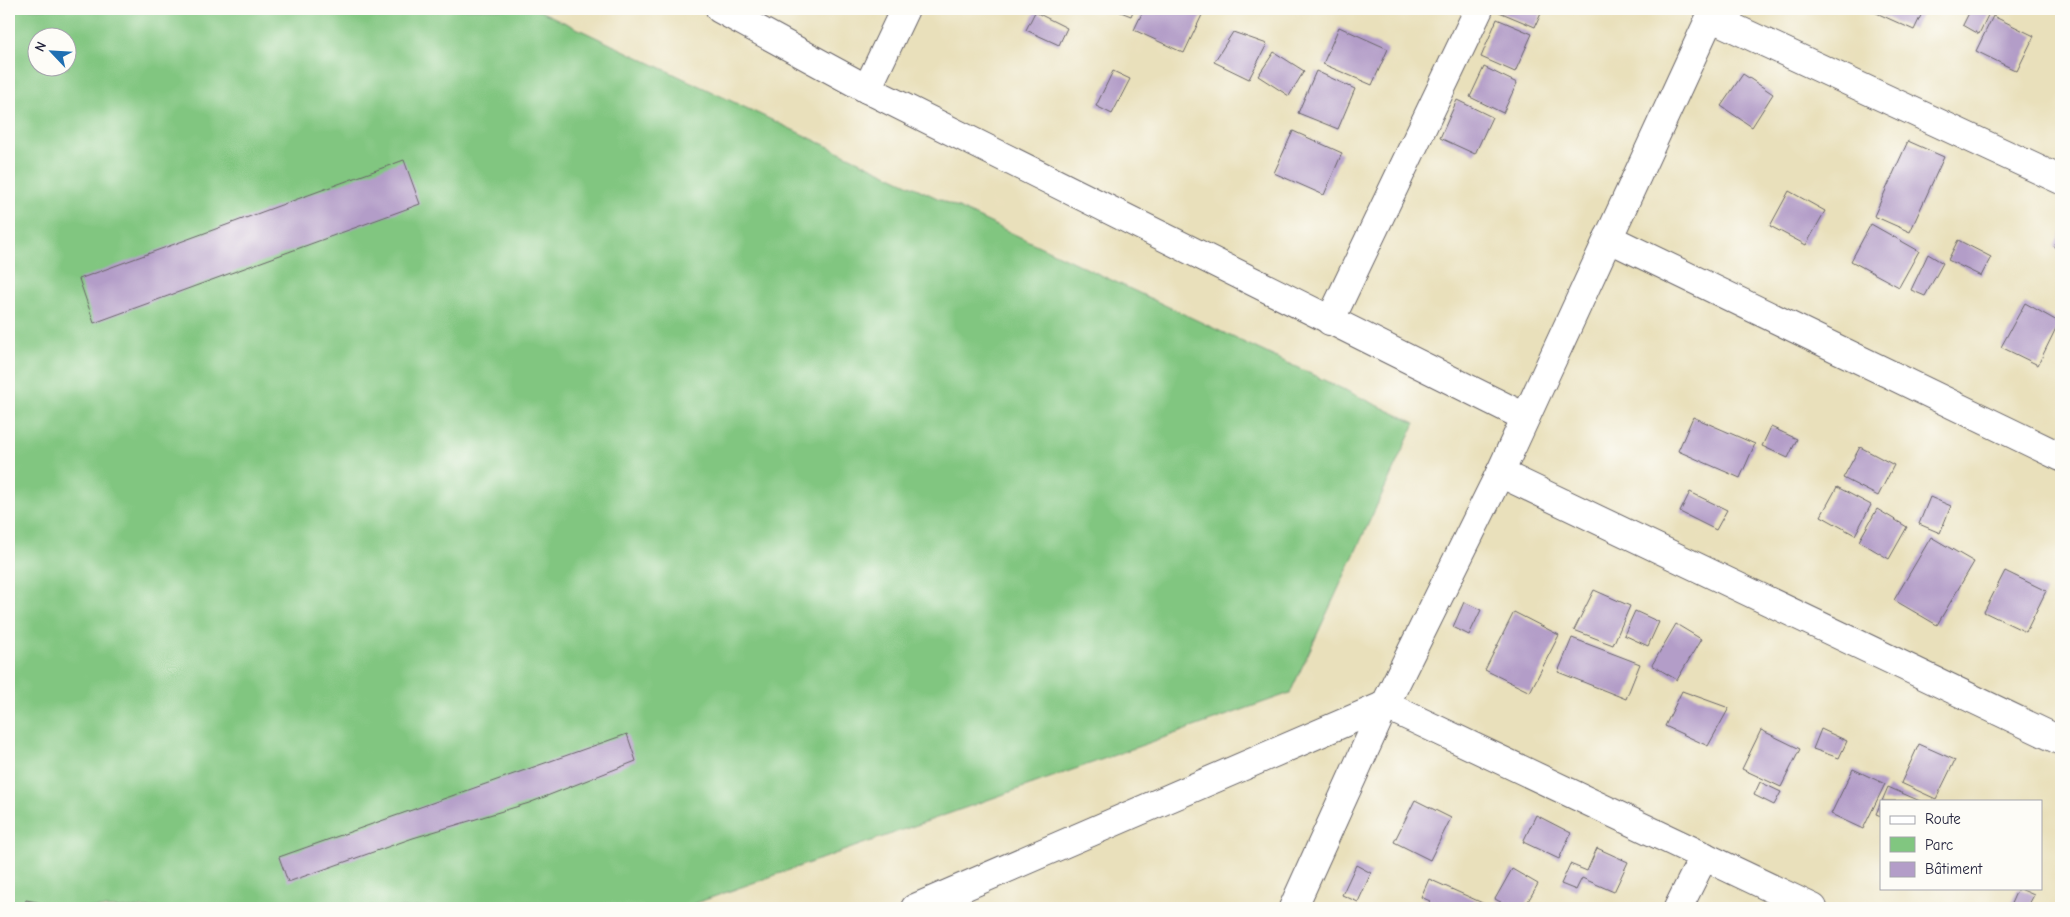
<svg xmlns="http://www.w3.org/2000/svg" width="2070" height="917" viewBox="0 0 2070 917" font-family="'Comic Neue',sans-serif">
  <rect width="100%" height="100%" fill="#fdfcf7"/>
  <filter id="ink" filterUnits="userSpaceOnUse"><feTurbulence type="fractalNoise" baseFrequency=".02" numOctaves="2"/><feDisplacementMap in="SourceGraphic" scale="10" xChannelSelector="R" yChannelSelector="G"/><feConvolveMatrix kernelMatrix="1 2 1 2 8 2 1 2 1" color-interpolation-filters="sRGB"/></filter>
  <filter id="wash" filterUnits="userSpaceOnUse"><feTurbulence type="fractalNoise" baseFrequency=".0096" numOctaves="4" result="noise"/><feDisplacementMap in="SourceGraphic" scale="20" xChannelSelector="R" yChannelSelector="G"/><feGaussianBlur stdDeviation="1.12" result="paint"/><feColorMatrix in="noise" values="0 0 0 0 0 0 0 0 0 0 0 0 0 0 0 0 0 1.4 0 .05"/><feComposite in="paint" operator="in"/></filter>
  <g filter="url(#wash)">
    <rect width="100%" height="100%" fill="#e9e0bb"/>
    <path fill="#81c680" stroke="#52745e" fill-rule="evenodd" d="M 9,9 L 536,9 L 1415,423 L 1290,693 L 682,908 L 9,908 ZM 38,38 L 68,38 L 68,68 L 38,68 Z"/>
    <g id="blocks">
      <g fill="#b39dc8">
        <polygon points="1113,9 1134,9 1131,16"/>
        <polygon points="1144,9 1189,9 1202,15 1184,53 1134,30"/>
        <polygon points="1498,9 1543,9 1535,27 1497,11"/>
        <polygon points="1873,9 1924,9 1914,30 1872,11"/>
        <polygon points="1971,9 1991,9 1979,34 1963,25"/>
        <polygon points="1035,12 1067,28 1059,45 1026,30"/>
        <polygon points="1993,16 2034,36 2017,71 1976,51"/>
        <polygon points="1497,19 1532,34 1515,72 1481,57"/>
        <polygon points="1339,27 1388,49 1372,85 1323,64"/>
        <polygon points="1233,32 1267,44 1249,79 1214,62"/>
        <polygon points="1274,52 1304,71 1289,96 1258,76"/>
        <polygon points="1484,67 1517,83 1503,113 1470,97"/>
        <polygon points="1113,71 1130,79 1112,114 1096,106"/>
        <polygon points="1316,71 1355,89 1338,129 1298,113"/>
        <polygon points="1743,74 1773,94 1752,127 1721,106"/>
        <polygon points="1457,100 1492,117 1475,154 1440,138"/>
        <polygon points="1293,131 1342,153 1324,195 1274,173"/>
        <polygon points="1908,141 1944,157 1910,232 1874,216"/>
        <polygon points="404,160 420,204 94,323 79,279"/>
        <polygon points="1789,191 1825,211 1806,245 1770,226"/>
        <polygon points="1871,224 1919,251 1899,287 1851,261"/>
        <polygon points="2061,232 2061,251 2054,247"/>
        <polygon points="1958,240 1991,257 1981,276 1948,260"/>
        <polygon points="1928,254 1943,263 1925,296 1911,290"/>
        <polygon points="2025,303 2059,322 2038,365 2001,347"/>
        <polygon points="1693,417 1755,444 1740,478 1678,451"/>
        <polygon points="1771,427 1797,439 1788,458 1762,446"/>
        <polygon points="1860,447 1894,465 1878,496 1843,478"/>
        <polygon points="1837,487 1871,505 1855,535 1821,516"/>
        <polygon points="1690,492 1727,510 1716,530 1680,512"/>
        <polygon points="1930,497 1951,506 1940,533 1919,524"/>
        <polygon points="1877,509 1907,527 1889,559 1859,541"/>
        <polygon points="1931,537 1974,562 1937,625 1894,600"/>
        <polygon points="2005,571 2046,591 2026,632 1984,612"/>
        <polygon points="1594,590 1630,606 1613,645 1574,630"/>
        <polygon points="1464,602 1481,610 1469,635 1453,627"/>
        <polygon points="1635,611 1659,622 1648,646 1624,635"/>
        <polygon points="1514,612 1559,635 1530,692 1485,670"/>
        <polygon points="1676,624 1701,639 1677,680 1652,665"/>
        <polygon points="1572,638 1640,664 1626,699 1558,672"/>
        <polygon points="1682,691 1729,708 1708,746 1665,726"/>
        <polygon points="1821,729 1847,741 1839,758 1813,749"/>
        <polygon points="1761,730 1800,749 1781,787 1742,769"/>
        <polygon points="627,734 636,761 529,803 413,838 288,882 279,857"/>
        <polygon points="1919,744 1955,760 1936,799 1901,783"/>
        <polygon points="1853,769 1885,784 1863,829 1831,814"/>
        <polygon points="1760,782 1781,792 1774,805 1754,795"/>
        <polygon points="1888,787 1920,801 1882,801"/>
        <polygon points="1415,800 1451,818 1430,860 1394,842"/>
        <polygon points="1881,802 1881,816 1876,814"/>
        <polygon points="1536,815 1571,833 1559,859 1523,842"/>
        <polygon points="1597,848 1628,862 1614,892 1582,878 1576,890 1561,884 1570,864 1587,871"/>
        <polygon points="1356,865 1371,873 1358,902 1342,895"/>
        <polygon points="1512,869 1538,884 1524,908 1512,908 1495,899"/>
        <polygon points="1429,879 1487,905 1485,908 1427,908 1430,901 1421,897"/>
        <polygon points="2018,888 2034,895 2027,908 2009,908"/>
        <polygon points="26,900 63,907 63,908 24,908"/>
      </g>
    </g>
  </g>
  <g filter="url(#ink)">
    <use href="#blocks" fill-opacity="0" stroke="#686468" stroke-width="1"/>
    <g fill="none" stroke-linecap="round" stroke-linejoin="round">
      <g stroke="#686468" stroke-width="30">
        <g id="minor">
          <polyline points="720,9 867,89 1525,417"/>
          <polyline points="1710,17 2061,180"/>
          <polyline points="867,89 905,9"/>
          <polyline points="1608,238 2061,457"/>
          <polyline points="1330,321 1479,9"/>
          <polyline points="1500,473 2061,741"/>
          <polyline points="915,908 1385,705 1813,908"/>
          <polyline points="1293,908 1385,705 1500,473 1714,9"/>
          <polyline points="1678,908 1704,856"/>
        </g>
      </g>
      <use href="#minor" stroke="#fff" stroke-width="28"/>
    </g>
  </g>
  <rect width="2070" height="917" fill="none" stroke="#fdfcf7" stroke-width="30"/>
  <rect x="1880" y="800" width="162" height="90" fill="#fdfcf7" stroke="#a5a5ac"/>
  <rect x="1890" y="816" width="25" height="8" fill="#ffffff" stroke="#a5a5ac"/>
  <text x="1925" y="824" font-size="15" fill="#22223b">Route</text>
  <rect x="1890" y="837" width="25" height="15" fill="#81c680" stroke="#a5a5ac"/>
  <text x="1925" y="850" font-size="15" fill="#22223b">Parc</text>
  <rect x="1890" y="862" width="25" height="15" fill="#b39dc8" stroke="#a5a5ac"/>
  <text x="1925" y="874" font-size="15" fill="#22223b">Bâtiment</text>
  <g transform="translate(52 52) rotate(295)"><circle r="24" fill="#fdfcf7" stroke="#a5a5ac"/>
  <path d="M0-4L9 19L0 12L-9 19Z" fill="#1f6fb2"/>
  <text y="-8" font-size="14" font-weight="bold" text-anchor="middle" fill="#22223b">N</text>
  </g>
</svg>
